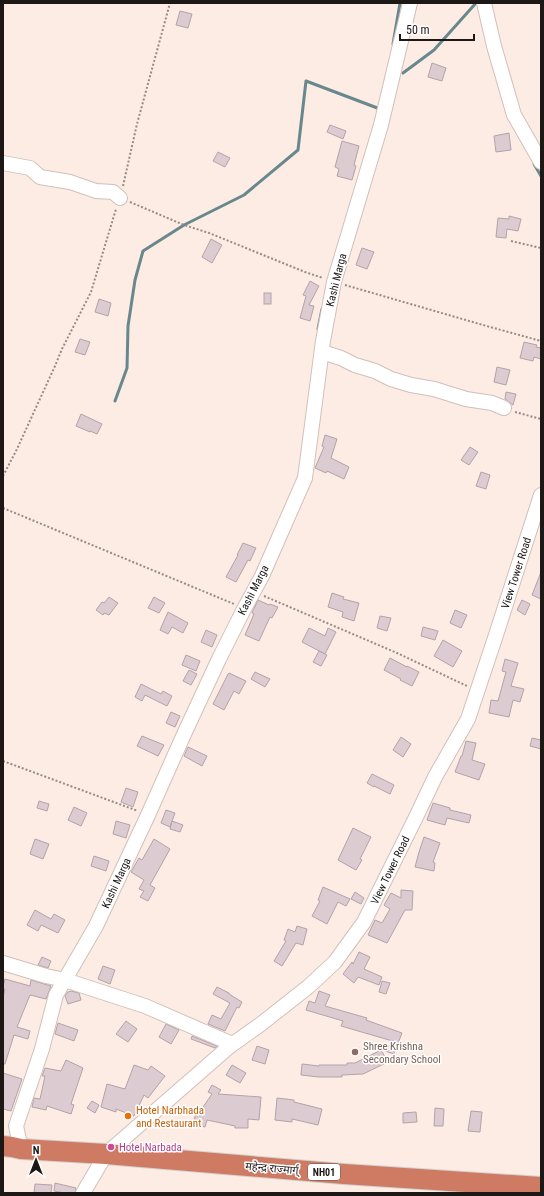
<svg xmlns="http://www.w3.org/2000/svg" width="544" height="1196" viewBox="0 0 544 1196" font-family="'Roboto Condensed','Noto Sans Devanagari',sans-serif">
  <rect width="100%" height="100%" fill="#fcece4"/>
  <g fill="none" stroke-linecap="round" stroke-linejoin="round">
    <g stroke="#69888e" stroke-width="3">
      <polyline points="393,44 400,3"/>
      <polyline points="403,73 434,50 476,3"/>
      <polyline points="534,164 541,176"/>
      <polyline points="318,329 322,309"/>
      <polyline points="115,401 127,368 128,326 135,280 143,251 184,225 244,195 298,150 306,81 380,109"/>
    </g>
  </g>
  <g fill="#dccbd1" stroke="#b3a3a9">
    <polygon points="180,11 192,14 188,28 176,25"/>
    <polygon points="432,63 446,68 442,81 428,77"/>
    <polygon points="330,125 346,131 343,139 327,132"/>
    <polygon points="509,133 511,150 496,152 494,136"/>
    <polygon points="342,141 359,146 354,165 356,166 352,180 337,176 339,169 335,167"/>
    <polygon points="218,152 230,158 225,167 213,161"/>
    <polygon points="509,216 521,219 518,231 507,229 506,238 496,237 498,218 509,219"/>
    <polygon points="211,239 222,245 212,263 202,257"/>
    <polygon points="362,248 374,252 367,269 356,265"/>
    <polygon points="310,281 319,286 309,305 314,306 310,321 300,318 306,296 303,295"/>
    <rect x="264" y="293" width="7" height="11"/>
    <polygon points="99,299 111,303 108,316 95,312"/>
    <polygon points="80,339 90,342 85,355 75,352"/>
    <polygon points="524,342 537,345 536,347 541,348 541,359 534,357 533,361 520,358"/>
    <polygon points="497,367 510,370 506,385 494,382"/>
    <polygon points="506,392 516,394 513,405 505,399"/>
    <polygon points="81,414 102,424 97,434 90,431 90,432 76,426"/>
    <polygon points="325,435 337,439 331,458 349,467 344,479 327,471 326,473 315,468 324,447 322,446"/>
    <polygon points="470,447 478,452 469,465 461,460"/>
    <polygon points="481,472 490,475 486,489 476,486"/>
    <polygon points="243,543 256,548 250,561 248,560 236,582 226,577 238,555 237,555"/>
    <polygon points="541,572 541,599 532,595"/>
    <polygon points="332,593 344,597 343,599 359,603 354,621 342,617 343,612 328,607"/>
    <polygon points="109,597 118,603 109,615 104,613 103,615 96,610 102,602 104,603"/>
    <polygon points="154,597 165,603 159,613 148,608"/>
    <polygon points="258,600 269,605 270,604 278,607 272,618 270,617 259,641 245,635 254,614 252,613"/>
    <polygon points="522,600 530,604 525,615 517,610"/>
    <polygon points="455,610 467,615 461,628 450,623"/>
    <polygon points="168,612 188,623 183,633 172,627 168,634 160,630"/>
    <polygon points="380,616 391,618 387,631 377,628"/>
    <polygon points="423,627 438,631 435,640 421,636"/>
    <polygon points="309,628 325,636 328,628 336,632 325,654 302,642"/>
    <polygon points="206,630 217,635 212,647 201,642"/>
    <polygon points="443,640 462,651 453,667 434,656"/>
    <polygon points="319,651 327,655 321,666 313,662"/>
    <polygon points="186,655 200,661 196,671 182,665"/>
    <polygon points="390,658 407,667 407,666 419,672 412,686 400,680 401,679 384,670"/>
    <polygon points="505,659 518,663 511,686 524,689 520,702 513,700 509,717 489,713 491,700 498,701 506,672 502,671"/>
    <polygon points="189,670 197,674 191,685 183,681"/>
    <polygon points="255,672 270,679 265,687 251,679"/>
    <polygon points="229,673 246,681 239,694 234,691 224,710 213,704 228,674"/>
    <polygon points="141,684 161,694 163,691 172,696 167,706 145,695 142,701 135,697"/>
    <polygon points="171,712 180,716 175,727 166,723"/>
    <polygon points="142,736 164,745 158,756 137,746"/>
    <polygon points="401,737 411,744 403,757 393,750"/>
    <polygon points="532,738 541,740 541,749 530,746"/>
    <polygon points="466,741 476,743 472,760 485,764 479,780 455,772 461,756 462,756"/>
    <polygon points="188,747 207,756 202,766 184,756"/>
    <polygon points="372,774 394,785 390,794 374,786 374,787 367,783"/>
    <polygon points="126,788 138,792 133,807 121,802"/>
    <polygon points="39,801 49,804 47,811 37,808"/>
    <polygon points="433,803 450,808 450,810 471,815 469,823 447,818 445,825 427,820"/>
    <polygon points="74,807 87,813 81,826 68,820"/>
    <polygon points="166,810 175,813 170,827 161,823"/>
    <polygon points="116,821 130,825 126,838 113,834"/>
    <polygon points="172,821 183,825 180,832 170,829"/>
    <polygon points="353,828 371,837 360,859 362,860 356,870 338,860"/>
    <polygon points="424,837 440,843 433,862 435,863 434,871 415,867 419,852"/>
    <polygon points="35,839 49,844 43,859 30,854"/>
    <polygon points="154,839 170,849 150,885 155,888 148,901 140,897 144,891 139,889 144,880 131,872 139,858 142,860"/>
    <polygon points="94,856 109,861 106,871 91,866"/>
    <polygon points="323,887 350,899 346,906 338,902 327,924 312,916 320,901 318,900"/>
    <polygon points="401,890 413,891 412,910 405,910 387,943 368,935 375,920 382,923 390,909 384,905 391,893 401,898"/>
    <polygon points="355,892 364,898 361,904 351,899"/>
    <polygon points="35,910 51,919 54,914 65,920 58,933 41,925 38,931 27,925"/>
    <polygon points="297,926 307,929 303,945 296,943 282,966 274,961 286,941 284,940 288,929 295,932"/>
    <polygon points="359,952 370,957 364,969 382,977 379,985 358,977 354,983 343,974 352,962 353,964"/>
    <polygon points="42,957 51,961 48,968 38,965"/>
    <polygon points="103,966 115,970 110,984 98,979"/>
    <polygon points="5,979 30,986 31,980 51,986 46,999 30,995 17,1027 30,1031 28,1039 14,1035 5,1064 3,1064 3,997 5,989 3,989 3,986"/>
    <polygon points="382,981 390,983 386,994 379,992"/>
    <polygon points="217,987 229,993 229,994 242,1002 239,1008 237,1007 225,1031 208,1024 212,1015 221,1019 230,1003 213,994"/>
    <polygon points="71,991 79,993 81,1000 68,1004 65,996 68,992"/>
    <polygon points="319,991 330,995 325,1006 367,1018 366,1020 402,1033 394,1054 382,1050 396,1042 341,1026 343,1021 306,1010 309,1001 315,1003"/>
    <polygon points="126,1021 137,1029 128,1042 116,1034"/>
    <polygon points="58,1023 78,1030 74,1041 55,1034"/>
    <polygon points="166,1024 179,1030 171,1044 159,1037"/>
    <polygon points="192,1036 217,1046 215,1048 191,1039"/>
    <polygon points="257,1046 269,1050 265,1064 252,1060"/>
    <polygon points="381,1050 388,1062 363,1074 342,1075 342,1077 319,1077 301,1075 302,1064 319,1066 319,1065 347,1065 347,1063 355,1063"/>
    <polygon points="66,1060 83,1068 71,1104 74,1105 71,1114 47,1106 46,1110 32,1107 34,1098 40,1099 45,1076 42,1076 45,1068 61,1071"/>
    <polygon points="134,1065 148,1070 151,1066 165,1076 148,1098 144,1095 134,1116 116,1109 116,1112 101,1107 107,1084 125,1089"/>
    <polygon points="232,1065 246,1073 240,1083 226,1075"/>
    <polygon points="3,1073 22,1079 11,1111 3,1109"/>
    <polygon points="212,1085 221,1090 218,1094 261,1097 259,1120 248,1119 248,1128 235,1128 235,1126 207,1120 205,1127 193,1124 197,1109 201,1110 212,1094 208,1092"/>
    <polygon points="277,1098 294,1100 294,1102 322,1109 318,1125 292,1119 292,1122 275,1120"/>
    <polygon points="92,1101 99,1105 95,1113 87,1108"/>
    <polygon points="435,1108 444,1109 443,1126 434,1126"/>
    <polygon points="471,1111 482,1112 480,1132 468,1131"/>
    <polygon points="416,1112 417,1122 403,1123 403,1113"/>
    <polygon points="55,1183 76,1188 75,1193 65,1193 54,1191"/>
    <polygon points="35,1184 52,1185 51,1193 34,1193"/>
  </g>
  <g fill="none" stroke-linecap="round" stroke-linejoin="round">
    <g stroke="#d0c0b9" stroke-width="16">
      <g id="minor">
        <polyline points="484,3 494,46 514,115 541,162"/>
        <polyline points="3,163 30,168 40,177 70,182 96,191 113,192 120,198"/>
        <polyline points="322,352 341,358 355,365 375,371 391,379 411,385 434,389 466,399 492,403 504,408"/>
        <polyline points="3,963 46,976 65,980 145,1006 230,1043 230,1046"/>
        <polyline points="21,1149 16,1126 42,1049 56,995 96,926 148,815 185,732 219,659 244,609 262,576 305,478 323,341 334,282 381,125 410,3"/>
        <polyline points="83,1193 106,1154 230,1046 261,1024 308,987 335,962 364,922 418,813 435,777 468,719 496,635 541,495"/>
      </g>
    </g>
    <g stroke="#d2d1d0" stroke-width="22">
      <polyline id="highway" points="3,1146 12,1147 21,1149 106,1154 344,1174 541,1187"/>
    </g>
    <g stroke="#968a85" stroke-width="2" stroke-dasharray="2 2" stroke-linecap="butt">
      <polyline points="123,186 137,124 170,3"/>
      <polyline points="130,202 184,225 209,233 305,272 323,278"/>
      <polyline points="511,241 541,248"/>
      <polyline points="345,285 483,325 541,341"/>
      <polyline points="515,412 541,419"/>
      <polyline points="3,476 17,449 55,366 62,349 91,292 116,209"/>
      <polyline points="3,508 234,604"/>
      <polyline points="264,596 397,653 467,686"/>
      <polyline points="3,761 138,811"/>
    </g>
    <use href="#minor" stroke="#fff" stroke-width="14"/>
    <use href="#highway" stroke="#cf7a63" stroke-width="20"/>
  </g>
  <circle fill="#8d6e63" stroke="#fff" stroke-width="1.5" cx="355" cy="1052" r="4"/>
  <circle fill="#e8710a" stroke="#fff" stroke-width="1.5" cx="128" cy="1116" r="4"/>
  <circle fill="#d1479c" stroke="#fff" stroke-width="1.5" cx="111" cy="1147" r="4"/>
  <g text-anchor="middle" stroke-width="3" stroke-linejoin="round" paint-order="stroke">
    <rect fill="#fff" stroke="#615d5b" stroke-width="1" x="308" y="1164" width="32" height="16" rx="3"/>
    <g font-size="10" font-weight="bold" fill="#1d1715">
      <text x="324" y="1176">NH01</text>
    </g>
    <g font-size="11" fill="#1d1715" stroke="#fff">
      <text transform="translate(336 280) rotate(-76)" y="4">Kashi Marga</text>
      <text transform="translate(516 573) rotate(-72)" y="4">View Tower Road</text>
      <text transform="translate(253 590) rotate(-63)" y="4">Kashi Marga</text>
      <text transform="translate(390 870) rotate(-64)" y="4">View Tower Road</text>
      <text transform="translate(116 883) rotate(-65)" y="4">Kashi Marga</text>
      <text transform="translate(272 1168) rotate(5)" y="4">महेन्द्र राज्मार्ग्</text>
    </g>
    <g font-size="11" fill="#785e54" stroke="#fff" text-anchor="start">
      <text x="363" y="1050">Shree Krishna<tspan x="363" dy="13">Secondary School</tspan></text>
    </g>
    <g font-size="11" fill="#c56008" stroke="#fff" text-anchor="start">
      <text x="136" y="1114">Hotel Narbhada<tspan x="136" dy="13">and Restaurant</tspan></text>
    </g>
    <g font-size="11" fill="#b23c85" stroke="#fff" text-anchor="start">
      <text x="119" y="1151">Hotel Narbada</text>
    </g>
  </g>
  <rect width="544" height="1196" fill="none" stroke="#1d1715" stroke-width="8"/>
  <g transform="translate(36 1160)" stroke="#ffffff" stroke-width="3" paint-order="stroke">
  <path d="M0-3L7 15L0 10L-7 15Z" fill="#1d1715"/>
  <text y="-6" font-size="11" font-weight="bold" text-anchor="middle" fill="#1d1715">N</text>
  </g>
  <path d="M400 34v6h74v-6" fill="none" stroke="#1d1715" stroke-width="2"/>
  <text x="406" y="34" font-size="12" fill="#1d1715" stroke="#ffffff" stroke-width="3" paint-order="stroke">50 m</text>
</svg>
